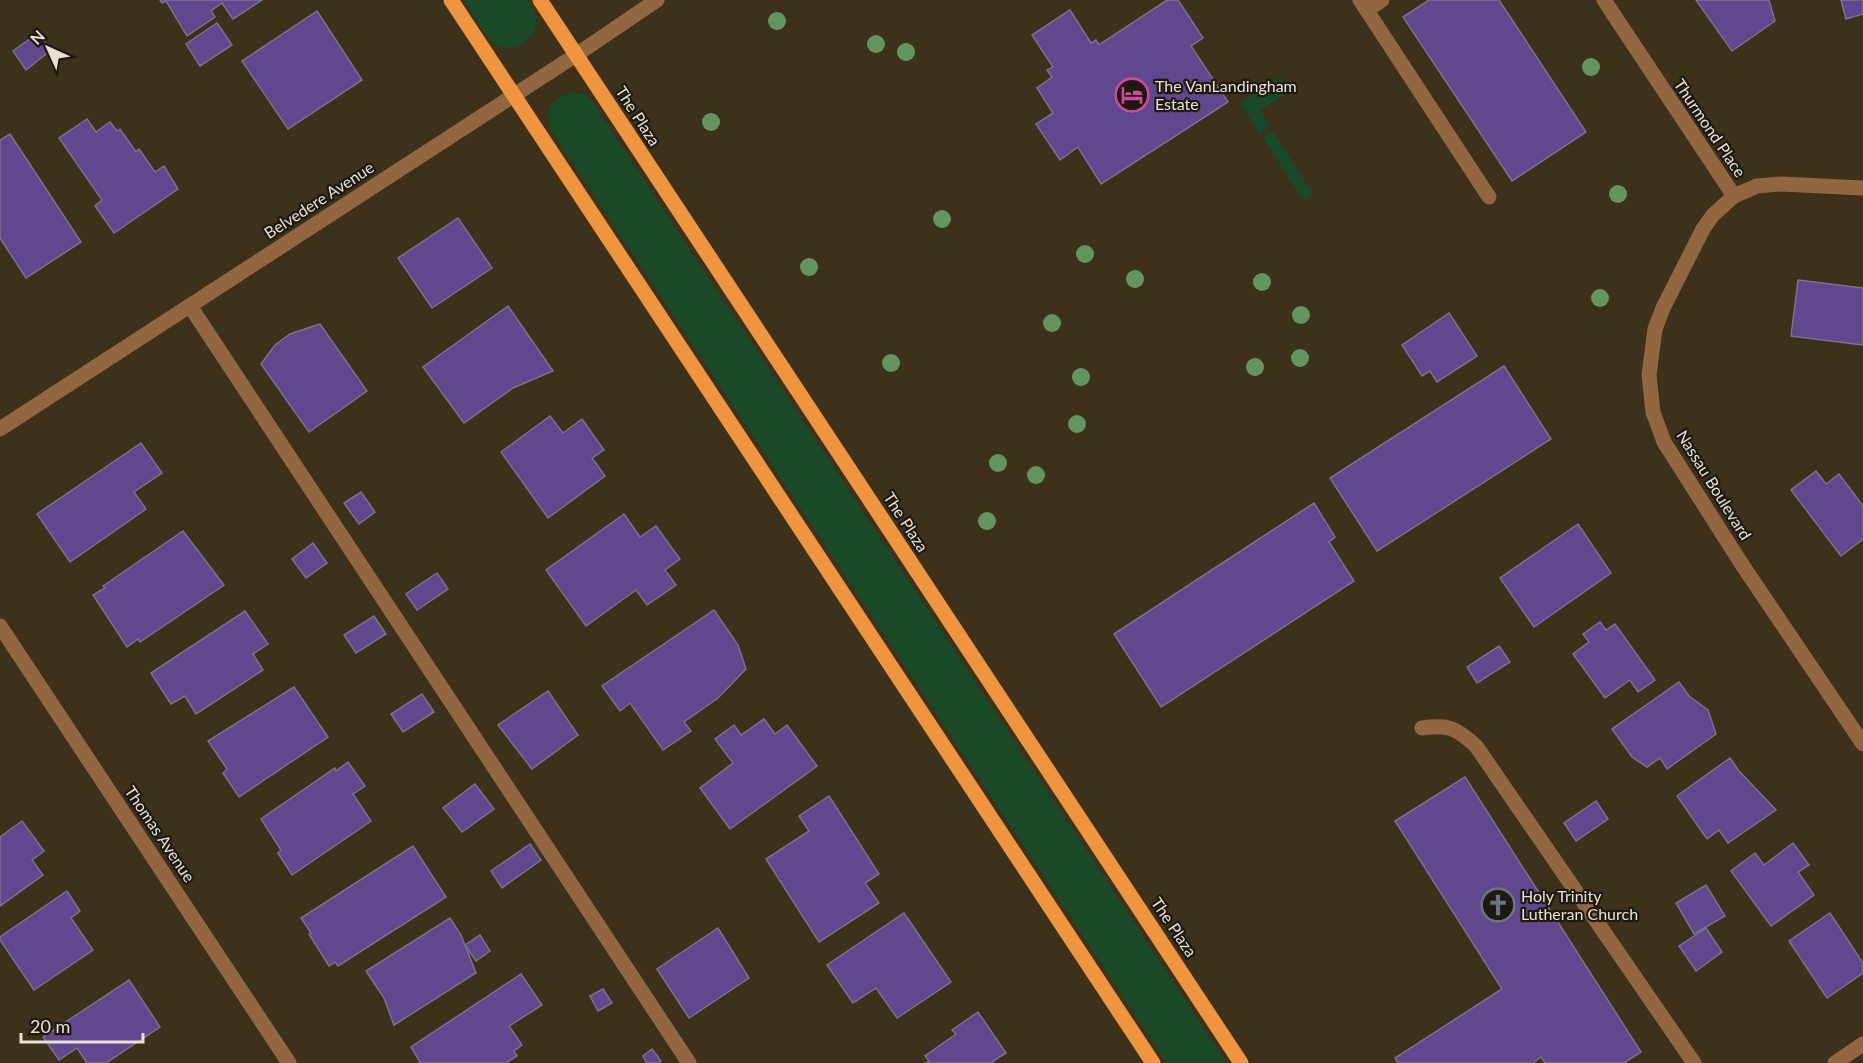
<svg xmlns="http://www.w3.org/2000/svg" width="1863" height="1063" viewBox="0 0 1863 1063" font-family="Lato,sans-serif">
  <rect width="100%" height="100%" fill="#3d311c"/>
  <g fill="#194926">
    <path d="M 464,0 L 527,0 C 532,8 539,16 536,26 C 533,41 512,53 498,46 C 486,40 472,12 464,0 Z"/>
    <polygon points="1280,77 1290,91 1260,110 1270,126 1259,133 1240,102"/>
    <path d="M 574,92 L 586,95 L 591,100 L 1227,1063 L 1167,1063 L 549,127 C 545,106 554,96 574,92 Z"/>
    <polygon points="1273,131 1313,194 1303,201 1263,137"/>
  </g>
  <g fill="#60478e" stroke="#79728a" stroke-width="1.5">
    <polygon points="160,0 262,0 233,19 222,3 211,11 215,17 187,36 166,1 162,3"/>
    <polygon points="1167,0 1178,0 1203,38 1191,46 1228,102 1101,184 1078,147 1060,160 1036,124 1053,113 1037,88 1052,77 1047,70 1053,67 1032,35 1070,10 1091,43 1096,40 1099,45"/>
    <polygon points="1429,0 1499,0 1586,132 1512,181 1403,17"/>
    <polygon points="1696,0 1769,0 1775,21 1732,51"/>
    <polygon points="1841,0 1863,0 1863,14 1846,19"/>
    <polygon points="317,11 362,80 288,129 242,61"/>
    <polygon points="217,23 232,45 200,66 186,44"/>
    <polygon points="38,33 51,50 26,70 13,51"/>
    <polygon points="87,119 96,132 110,122 117,131 120,129 136,152 139,149 155,172 164,166 178,189 114,233 95,206 102,200 59,138"/>
    <polygon points="10,134 81,242 26,278 0,238 0,140"/>
    <polygon points="458,218 492,268 432,308 398,258"/>
    <polygon points="1798,280 1863,288 1863,345 1791,336"/>
    <polygon points="508,306 553,371 513,388 464,423 423,367"/>
    <polygon points="1449,313 1477,356 1437,382 1430,371 1422,376 1402,345"/>
    <polygon points="320,324 367,391 309,432 261,364 275,345 290,334"/>
    <polygon points="1504,366 1551,439 1377,551 1330,478"/>
    <polygon points="550,416 563,433 582,419 604,450 592,458 605,476 548,518 501,452"/>
    <polygon points="141,443 162,473 134,492 146,509 70,562 37,514"/>
    <polygon points="1816,471 1826,484 1839,474 1863,506 1863,539 1841,556 1791,490"/>
    <polygon points="361,492 375,512 359,524 344,503"/>
    <polygon points="1314,503 1335,537 1329,542 1354,581 1161,707 1114,634"/>
    <polygon points="624,514 640,537 656,526 680,559 665,570 676,585 647,605 636,590 586,626 546,570"/>
    <polygon points="1578,524 1611,573 1534,627 1500,578"/>
    <polygon points="183,531 224,585 140,642 138,639 127,647 93,595 105,588 103,586"/>
    <polygon points="313,543 327,563 306,578 292,559"/>
    <polygon points="437,573 448,589 417,610 406,594"/>
    <polygon points="714,610 738,645 746,669 718,698 684,722 691,731 663,750 630,703 620,711 602,686"/>
    <polygon points="245,611 268,644 253,654 263,670 196,714 185,696 171,704 151,673"/>
    <polygon points="374,616 386,634 356,653 344,635"/>
    <polygon points="1600,622 1606,630 1615,624 1655,680 1638,692 1630,680 1605,698 1573,654 1589,642 1583,634"/>
    <polygon points="1499,646 1510,662 1477,683 1467,667"/>
    <polygon points="1679,682 1689,696 1708,710 1716,734 1667,769 1660,758 1647,767 1632,757 1612,729"/>
    <polygon points="294,687 328,737 239,797 223,773 227,769 208,741"/>
    <polygon points="548,691 578,735 532,769 498,725"/>
    <polygon points="422,694 434,712 403,732 391,714"/>
    <polygon points="764,719 775,734 787,725 817,766 730,829 700,788 733,763 715,739 734,725 741,735"/>
    <polygon points="1730,758 1739,771 1776,810 1728,843 1719,830 1707,839 1677,796"/>
    <polygon points="348,762 365,786 353,794 371,821 292,875 278,853 281,850 261,819 335,768 336,771"/>
    <polygon points="1465,777 1641,1052 1624,1063 1545,1063 1541,1057 1533,1063 1398,1063 1395,1058 1502,989 1395,821"/>
    <polygon points="475,784 494,809 462,832 443,808"/>
    <polygon points="829,796 879,874 865,883 879,903 819,942 766,859 809,831 799,816"/>
    <polygon points="1596,801 1608,819 1576,841 1564,823"/>
    <polygon points="22,821 44,851 32,860 43,875 0,906 0,837"/>
    <polygon points="1793,843 1809,865 1798,872 1814,895 1771,926 1731,871 1755,853 1764,865"/>
    <polygon points="530,844 541,860 502,888 491,871"/>
    <polygon points="413,846 446,897 338,966 335,962 329,966 309,934 311,933 301,918"/>
    <polygon points="1706,885 1725,916 1694,934 1676,903"/>
    <polygon points="67,891 80,911 71,918 93,950 34,990 0,940 0,937"/>
    <polygon points="904,913 951,982 897,1018 876,988 853,1003 827,965"/>
    <polygon points="1830,913 1863,963 1863,973 1827,998 1789,941"/>
    <polygon points="450,918 461,935 476,973 394,1025 384,998 366,971"/>
    <polygon points="718,928 749,978 689,1018 657,969"/>
    <polygon points="1706,928 1722,952 1696,971 1679,946"/>
    <polygon points="480,935 490,951 476,961 465,945"/>
    <polygon points="521,974 542,1005 509,1026 522,1045 514,1051 517,1056 506,1063 419,1063 420,1062 411,1047"/>
    <polygon points="129,980 160,1027 106,1063 87,1063 77,1048 59,1060 43,1037"/>
    <polygon points="603,989 612,1003 598,1011 590,996"/>
    <polygon points="978,1012 1006,1053 993,1061 994,1063 926,1063 929,1061 925,1056 956,1034 952,1030"/>
    <polygon points="652,1049 661,1061 658,1063 647,1063 643,1056"/>
  </g>
  <g fill="none" stroke-linecap="round" stroke-linejoin="round">
    <g stroke="#926640" stroke-width="15">
      <polyline points="1360,0 1489,197"/>
      <polyline points="1604,0 1734,196"/>
      <polyline points="1367,10 1382,0"/>
      <polyline points="1863,188 1781,184 1757,186 1734,196 1713,215 1703,229 1663,308 1655,329 1649,375 1653,412 1664,442 1741,563 1863,744"/>
      <polyline points="190,306 689,1063"/>
      <polyline points="0,429 576,55 657,0"/>
      <polyline points="0,626 289,1063"/>
      <path d="M 1422,728 C 1449,724 1456,728 1476,746 L 1694,1063"/>
      <polyline points="1835,1063 1863,1044"/>
    </g>
    <g stroke="#ef953f" stroke-width="15">
      <polyline points="451,0 1153,1063"/>
      <polyline points="540,0 1241,1063"/>
    </g>
  </g>
  <g fill="#649561">
    <circle cx="777" cy="21" r="9"/>
    <circle cx="876" cy="44" r="9"/>
    <circle cx="906" cy="52" r="9"/>
    <circle cx="1591" cy="67" r="9"/>
    <circle cx="711" cy="122" r="9"/>
    <circle cx="1618" cy="194" r="9"/>
    <circle cx="942" cy="219" r="9"/>
    <circle cx="1085" cy="254" r="9"/>
    <circle cx="809" cy="267" r="9"/>
    <circle cx="1135" cy="279" r="9"/>
    <circle cx="1262" cy="282" r="9"/>
    <circle cx="1600" cy="298" r="9"/>
    <circle cx="1301" cy="315" r="9"/>
    <circle cx="1052" cy="323" r="9"/>
    <circle cx="1300" cy="358" r="9"/>
    <circle cx="891" cy="363" r="9"/>
    <circle cx="1255" cy="367" r="9"/>
    <circle cx="1081" cy="377" r="9"/>
    <circle cx="1077" cy="424" r="9"/>
    <circle cx="998" cy="463" r="9"/>
    <circle cx="1036" cy="475" r="9"/>
    <circle cx="987" cy="521" r="9"/>
  </g>
  <defs>
    <g id="hotel-ring" transform="scale(1.725)"><circle r="9.5" fill="#1f1a11" stroke="#d1479c" stroke-width="1.5"/><path d="M-6-4.5h1.5V1H6V5H4.5V3h-9V5H-6ZM-4 0a1.8 1.8 0 1 1 3.6 0ZM.5 0V-2.5h3Q6-2.5 6 0Z" fill="#d1479c"/></g>
    <g id="church-ring" transform="scale(1.725)"><circle r="9.5" fill="#1f1a11" stroke="#6b7280" stroke-width="1.5"/><path d="M-1.2-6h2.4v3.5h3.3v2.4h-3.3V6h-2.4V-.1h-3.3v-2.4h3.3Z" fill="#6b7280"/></g>
  </defs>
  <g fill-rule="evenodd">
    <use href="#hotel-ring" x="1132" y="95"/>
    <use href="#church-ring" x="1498" y="905"/>
  </g>
  <g text-anchor="middle" stroke-width="4.5" stroke-linejoin="round" paint-order="stroke">
    <g font-size="16" fill="#e9e1d4" stroke="#1f1a11" text-anchor="start">
      <text x="1155" y="92">The VanLandingham<tspan x="1155" dy="18">Estate</tspan></text>
      <text x="1521" y="902">Holy Trinity<tspan x="1521" dy="18">Lutheran Church</tspan></text>
    </g>
    <g font-size="16" fill="#e9e1d4" stroke="#1f1a11">
      <text transform="translate(638 116) rotate(57)" y="6">The Plaza</text>
      <text transform="translate(1710 128) rotate(56)" y="6">Thurmond Place</text>
      <text transform="translate(319 200) rotate(-33)" y="6">Belvedere Avenue</text>
      <text transform="translate(1714 485) rotate(58)" y="6">Nassau Boulevard</text>
      <text transform="translate(906 522) rotate(57)" y="6">The Plaza</text>
      <text transform="translate(160 834) rotate(56)" y="6">Thomas Avenue</text>
      <text transform="translate(1174 927) rotate(56)" y="6">The Plaza</text>
    </g>
  </g>
  <g transform="translate(48 48) rotate(315)" stroke="#1f1a11" stroke-width="4.5" paint-order="stroke">
  <path d="M0-4.5L10 22L0 15L-10 22Z" fill="#e9e1d4"/>
  <text y="-9" font-size="16" font-weight="bold" text-anchor="middle" fill="#e9e1d4">N</text>
  </g>
  <path d="M21 1033v9h122v-9" fill="none" stroke="#e9e1d4" stroke-width="3"/>
  <text x="30" y="1033" font-size="18" fill="#e9e1d4" stroke="#1f1a11" stroke-width="4.5" paint-order="stroke">20 m</text>
</svg>
